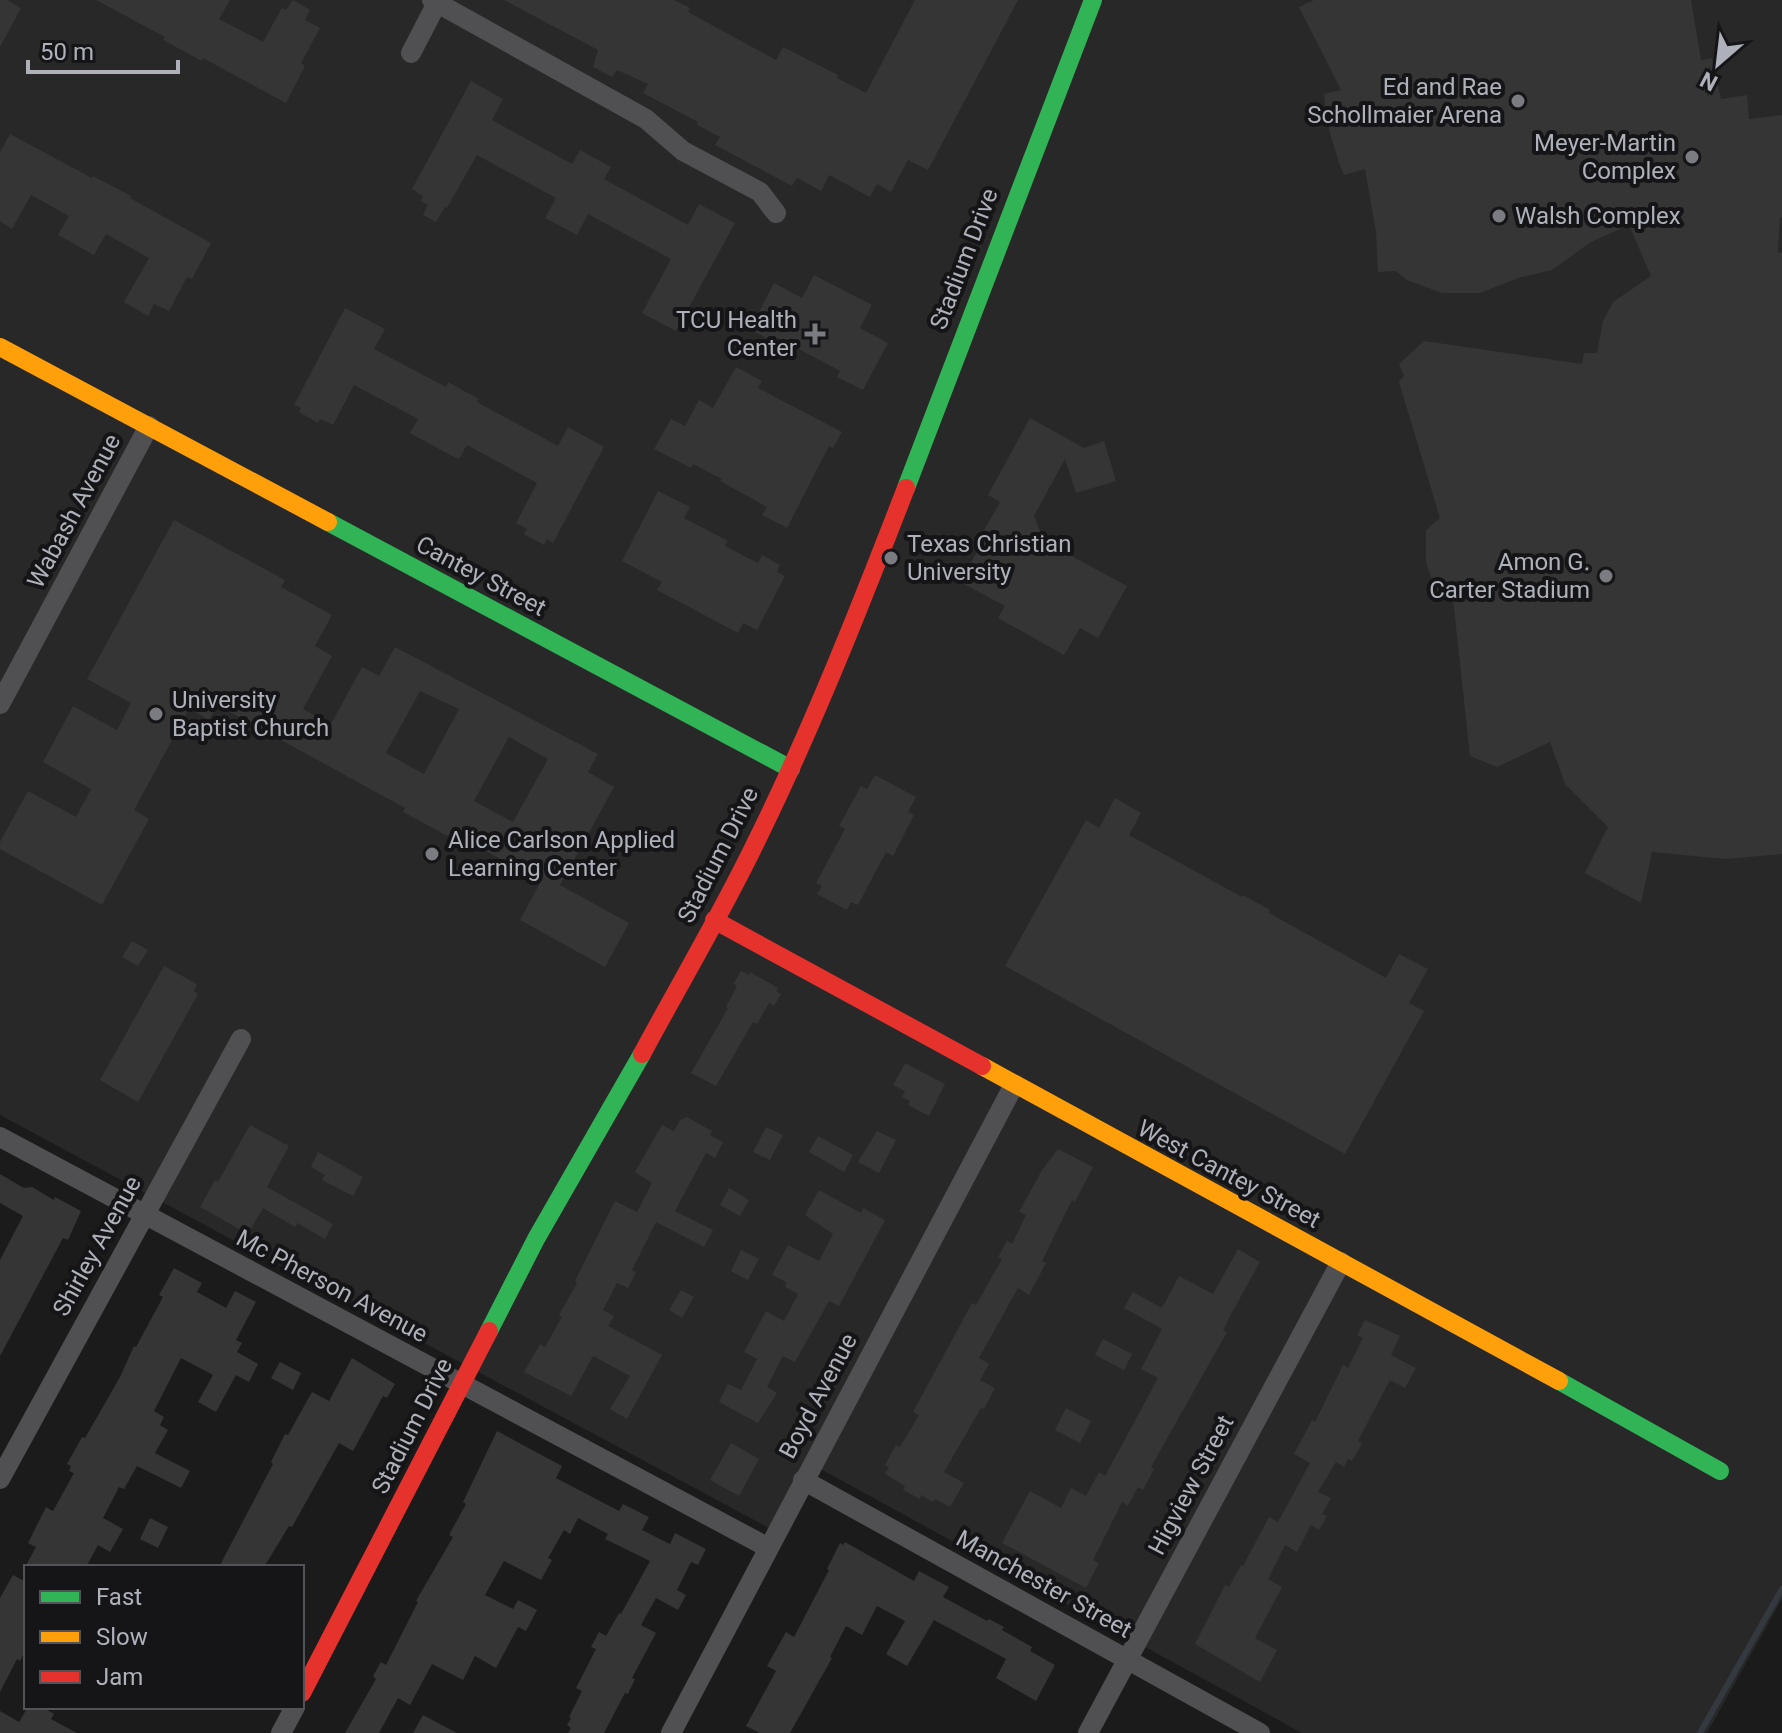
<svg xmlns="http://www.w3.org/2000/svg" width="1782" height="1733" viewBox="0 0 1782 1733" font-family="Roboto,sans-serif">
  <rect width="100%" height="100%" fill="#1b1b1b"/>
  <polygon fill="#282829" points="0,0 1782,0 1782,1599 1707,1733 1302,1733 806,1461 769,1528 0,1115"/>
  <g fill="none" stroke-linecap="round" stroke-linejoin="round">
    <polyline stroke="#33393f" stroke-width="6" points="1700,1733 1782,1589"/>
  </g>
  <g fill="#353536" fill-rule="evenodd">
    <polygon points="0,0 7,0 21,8 0,47"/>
    <polygon points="96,0 230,0 219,19 263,42 282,8 286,10 293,0 310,10 305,20 320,28 301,63 305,66 286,103 203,58 202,61 163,40 165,37"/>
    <polygon points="504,0 674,0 690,8 688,12 776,60 783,47 838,75 837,78 866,93 915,0 1018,0 928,170 908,160 891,192 877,184 870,197 829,175 821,191 797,178 792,186 715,145 720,137 697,125 698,122 643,93 648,84 617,70 612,77 593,67 598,50"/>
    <polygon points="1314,0 1691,0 1701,60 1712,58 1721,99 1747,95 1749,119 1782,115 1782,218 1780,217 1778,252 1782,253 1782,854 1726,859 1652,852 1641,903 1585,873 1608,827 1565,784 1550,742 1497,767 1470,756 1452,590 1437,596 1426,562 1426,530 1440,518 1399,382 1404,376 1399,364 1424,341 1582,364 1584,353 1597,353 1603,321 1613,302 1651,276 1629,225 1591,242 1552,270 1518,278 1480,293 1442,293 1407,280 1396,271 1378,272 1376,232 1365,169 1344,175 1339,163 1327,123 1324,94 1341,90 1299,7"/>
    <polygon points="471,81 503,99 492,120 572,164 580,150 611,167 604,179 688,225 699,204 735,223 676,331 642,313 671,259 588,214 577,235 545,218 556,198 477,155 447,208 445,207 436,222 423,215 428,205 421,201 423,196 412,189"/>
    <polygon points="10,134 92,178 93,176 131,196 130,198 211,243 192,279 187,277 169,311 154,304 148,316 124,302 149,258 106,234 94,255 58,235 69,216 31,195 12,229 0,221 0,152"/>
    <polygon points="814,275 872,305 860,328 888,343 863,390 837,377 840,371 778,338 775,343 750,329 774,283 802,298"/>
    <polygon points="345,308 385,329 374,349 446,387 448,382 479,399 477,402 558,446 568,427 604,447 553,543 547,539 544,545 524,534 527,529 516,523 537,483 467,445 459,459 450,455 410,433 418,419 354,385 333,425 320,419 318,423 299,412 301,408 294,405"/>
    <polygon points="736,367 762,381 758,388 842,432 833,448 829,446 787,528 762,515 767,507 720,481 722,479 693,464 691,468 654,449 671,419 685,426 699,400 713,408"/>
    <polygon points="1030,418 1084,448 1104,441 1116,481 1076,493 1065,459 1034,516 1044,541 1127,586 1098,638 1080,628 1064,655 998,618 1005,606 960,582 988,532 984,530 1000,502 988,495"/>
    <polygon points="658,491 690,507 684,518 728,541 725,546 758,563 762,555 780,565 777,572 785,576 757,630 743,623 738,633 657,590 662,582 622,561"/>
    <path d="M 174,520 L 285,580 L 281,587 L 332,615 L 315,646 L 332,656 L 303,709 L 331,724 L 362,667 L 379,676 L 395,647 L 598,754 L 588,772 L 614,787 L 560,885 L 629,923 L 605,967 L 520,920 L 541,881 L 458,836 L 455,840 L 403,812 L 405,808 L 217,705 L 209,720 L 189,709 L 134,810 L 149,819 L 102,905 L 0,849 L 0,842 L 28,791 L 76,817 L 91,789 L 43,762 L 73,706 L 117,730 L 131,703 L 87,679 ZM 420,691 L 459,709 L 424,774 L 386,753 ZM 509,737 L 548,759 L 513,822 L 474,801 Z"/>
    <polygon points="875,775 916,797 908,812 914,815 893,856 886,852 858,905 851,902 847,910 817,894 822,886 816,883 845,829 839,826 861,786 867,789"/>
    <polygon points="1115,798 1141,813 1129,835 1242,897 1243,895 1270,910 1269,913 1386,978 1399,954 1428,969 1409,1003 1424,1011 1345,1154 1005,966 1086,820 1099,828"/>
    <polygon points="132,941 148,950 138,966 122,957"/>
    <polygon points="164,966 197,984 194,991 198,994 138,1102 100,1080"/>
    <polygon points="741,971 749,975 750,972 778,988 776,991 781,994 774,1006 769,1003 757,1024 753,1022 716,1086 691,1073 728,1008 726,1007 737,986 733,984"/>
    <polygon points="905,1063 945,1084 929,1116 908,1105 910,1101 902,1097 905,1091 893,1085"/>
    <polygon points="687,1117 712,1131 710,1135 723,1142 715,1158 706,1153 675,1211 713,1230 704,1247 656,1222 632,1270 636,1272 628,1288 617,1283 603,1310 614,1316 608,1326 662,1355 627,1419 610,1409 630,1376 593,1356 571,1396 524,1372 540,1344 545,1347 562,1317 559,1315 577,1283 575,1281 615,1201 637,1212 652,1183 635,1172 662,1125 674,1131 680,1120"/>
    <polygon points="250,1125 289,1146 267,1187 333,1224 325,1239 297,1223 295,1227 263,1208 248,1234 200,1207 215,1180 218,1182"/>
    <polygon points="766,1127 783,1135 770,1160 753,1152"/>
    <polygon points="877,1131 896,1140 879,1173 858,1162"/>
    <polygon points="818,1136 853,1155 844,1172 809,1152"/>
    <polygon points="1058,1149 1093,1167 1075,1202 1072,1200 1042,1261 1046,1263 1029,1295 1018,1288 979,1358 989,1364 980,1380 995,1388 984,1409 981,1408 944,1472 964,1483 950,1507 935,1499 933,1502 921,1495 920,1499 903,1490 905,1486 885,1474 889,1467 885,1465 896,1445 900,1447 919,1415 913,1412 972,1303 976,1305 1002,1259 998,1257 1007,1241 1012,1244 1026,1215 1019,1212 1042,1170"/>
    <polygon points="318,1152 363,1177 353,1196 322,1180 325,1175 311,1167"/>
    <polygon points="0,1174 24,1188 32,1187 54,1200 55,1197 81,1211 68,1240 63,1238 0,1356 0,1260 23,1216 0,1203"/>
    <polygon points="729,1188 749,1200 740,1216 720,1205"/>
    <polygon points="819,1190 861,1213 863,1208 885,1220 839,1306 829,1301 795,1362 783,1356 767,1387 777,1393 758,1423 719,1402 728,1384 741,1390 757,1359 744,1352 766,1311 784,1321 798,1294 785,1287 786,1282 772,1275 788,1245 819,1261 833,1234 805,1215"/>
    <polygon points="1238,1249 1260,1262 1230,1316 1223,1331 1227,1332 1151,1467 1154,1469 1143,1490 1138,1487 1128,1506 1122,1502 1093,1560 1099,1563 1086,1588 1002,1543 1030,1491 1061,1508 1071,1488 1086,1496 1099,1472 1105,1476 1158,1378 1141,1369 1162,1329 1124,1308 1133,1292 1162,1308 1179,1276 1213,1294"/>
    <polygon points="741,1250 759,1259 748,1280 731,1271"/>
    <polygon points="174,1268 202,1283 197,1292 226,1308 235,1291 256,1302 236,1340 242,1343 237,1352 258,1364 249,1382 236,1375 216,1412 198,1402 213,1375 181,1358 154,1411 164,1417 160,1425 168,1430 155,1453 190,1471 181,1488 137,1466 124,1489 119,1487 103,1518 123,1529 110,1552 98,1545 86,1567 25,1567 36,1547 28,1543 46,1507 53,1511 74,1473 69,1471 71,1466 67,1464 82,1437 85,1438 120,1377 134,1346 136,1347 163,1297 159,1295"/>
    <polygon points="681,1290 694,1297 682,1318 669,1310"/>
    <polygon points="1365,1320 1400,1336 1391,1355 1416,1368 1405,1388 1390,1380 1358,1441 1362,1444 1352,1461 1348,1459 1344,1467 1336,1462 1318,1492 1331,1498 1322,1514 1327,1516 1319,1530 1311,1525 1297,1552 1285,1545 1268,1579 1282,1587 1255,1638 1277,1650 1260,1682 1195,1644 1225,1585 1229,1587 1241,1565 1243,1566 1269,1517 1278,1522 1310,1463 1294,1454 1312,1420 1315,1422 1343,1365 1348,1368 1363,1338 1357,1335"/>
    <polygon points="1103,1339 1132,1354 1124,1370 1095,1355"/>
    <polygon points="352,1358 395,1384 387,1398 383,1396 353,1451 339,1443 292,1527 289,1526 264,1567 219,1567 273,1464 271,1462 285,1434 288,1435 312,1392 329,1401"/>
    <polygon points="280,1362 301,1373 293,1390 271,1378"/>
    <polygon points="1066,1408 1091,1421 1080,1443 1055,1430"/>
    <polygon points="497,1431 562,1466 556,1478 619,1511 623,1504 649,1517 642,1530 670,1544 675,1533 706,1549 698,1565 691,1562 677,1590 686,1595 678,1610 656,1598 641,1625 656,1633 632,1678 635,1679 628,1694 625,1693 604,1733 568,1733 571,1728 567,1725 571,1718 569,1717 582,1691 576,1688 596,1649 591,1647 599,1632 606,1636 619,1613 621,1614 650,1561 605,1539 608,1534 578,1518 570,1534 564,1530 548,1558 552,1560 541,1580 504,1561 485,1595 513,1609 518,1600 537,1610 526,1631 518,1627 496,1668 475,1656 463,1680 432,1664 410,1705 398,1698 379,1733 345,1733 376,1679 373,1676 381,1662 386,1665 418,1602 416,1601 453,1537 449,1535 466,1504 463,1502"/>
    <polygon points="731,1443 759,1459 739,1496 710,1480"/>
    <polygon points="150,1518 168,1527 158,1548 140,1539"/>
    <polygon points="845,1542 914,1581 919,1571 949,1587 943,1597 987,1621 989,1619 1004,1627 1002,1630 1032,1647 1030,1651 1055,1665 1036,1701 996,1678 1006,1659 934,1620 907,1666 886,1654 905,1621 877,1606 862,1635 846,1626 830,1657 832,1658 790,1733 760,1733 746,1726 776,1671 767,1666 786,1632 794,1637 829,1570 827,1569 840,1543 843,1545"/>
    <polygon points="13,1575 26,1582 26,1649 20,1661 17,1659 0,1692 0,1598"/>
    <polygon points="28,1707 42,1707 54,1714 51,1719 77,1733 0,1733 0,1711 19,1722"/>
    <polygon points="423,1715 457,1733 413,1733"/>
  </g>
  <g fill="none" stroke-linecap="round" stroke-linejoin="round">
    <g stroke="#505053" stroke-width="20">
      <polyline points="432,0 646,119 683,151 760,192 776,213"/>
      <polyline points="411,53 437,3"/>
      <polyline points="0,704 149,426"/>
      <polyline points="0,1137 767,1547"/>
      <polyline points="0,1479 241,1039"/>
      <polyline points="803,1480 1260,1733"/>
      <polyline points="281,1733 295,1707"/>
      <polyline points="671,1733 1014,1085"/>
      <polyline points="1088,1733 1341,1262"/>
    </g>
    <g stroke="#30b455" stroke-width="18">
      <polyline points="906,488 1093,0"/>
      <polyline points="328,522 791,769"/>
      <polyline points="489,1331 536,1239 642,1054"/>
      <polyline points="1559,1381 1720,1471"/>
    </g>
    <g stroke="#ff9f0a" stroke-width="18">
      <polyline points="0,347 328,522"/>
      <polyline points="982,1066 1559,1381"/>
    </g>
    <g stroke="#e5322d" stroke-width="18">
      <polyline points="714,920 982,1066"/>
      <path d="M 642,1054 C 680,983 722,913 757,840 C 813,726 860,607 906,488"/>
      <polyline points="302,1693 489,1331"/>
    </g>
  </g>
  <g fill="#7b7c82" stroke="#151517" stroke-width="3">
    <circle cx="1518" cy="101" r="8"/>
    <circle cx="1692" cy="157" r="8"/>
    <circle cx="1499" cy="216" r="8"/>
    <path d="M811 322h8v8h8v8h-8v8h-8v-8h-8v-8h8z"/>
    <circle cx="891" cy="558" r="8"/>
    <circle cx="1606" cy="576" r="8"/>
    <circle cx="156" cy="714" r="8"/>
    <circle cx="432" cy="854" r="8"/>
  </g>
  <g text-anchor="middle" stroke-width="8" stroke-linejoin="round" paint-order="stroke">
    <g font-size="24" fill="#aeb1ba" stroke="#151517" text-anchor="end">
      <text x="1502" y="95">Ed and Rae<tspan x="1502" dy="28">Schollmaier Arena</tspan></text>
      <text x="1676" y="151">Meyer-Martin<tspan x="1676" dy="28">Complex</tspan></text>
      <text x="1515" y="224" text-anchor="start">Walsh Complex</text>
      <text x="797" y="328">TCU Health<tspan x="797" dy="28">Center</tspan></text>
      <text x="907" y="552" text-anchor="start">Texas Christian<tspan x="907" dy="28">University</tspan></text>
      <text x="1590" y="570">Amon G.<tspan x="1590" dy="28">Carter Stadium</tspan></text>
      <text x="172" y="708" text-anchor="start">University<tspan x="172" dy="28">Baptist Church</tspan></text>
      <text x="448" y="848" text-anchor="start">Alice Carlson Applied<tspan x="448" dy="28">Learning Center</tspan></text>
    </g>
    <g font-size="24" fill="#aeb1ba" stroke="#151517">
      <text transform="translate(964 259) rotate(-69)" y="8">Stadium Drive</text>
      <text transform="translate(74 511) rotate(-62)" y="8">Wabash Avenue</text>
      <text transform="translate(481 576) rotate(28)" y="8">Cantey Street</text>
      <text transform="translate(718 855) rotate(-63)" y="8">Stadium Drive</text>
      <text transform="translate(1229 1174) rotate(28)" y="8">West Cantey Street</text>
      <text transform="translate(97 1246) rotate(-61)" y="8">Shirley Avenue</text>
      <text transform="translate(332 1286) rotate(28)" y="8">Mc Pherson Avenue</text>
      <text transform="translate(818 1396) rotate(-62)" y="8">Boyd Avenue</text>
      <text transform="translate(412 1426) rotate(-63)" y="8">Stadium Drive</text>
      <text transform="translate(1191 1485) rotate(-62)" y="8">Higview Street</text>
      <text transform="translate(1044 1584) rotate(29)" y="8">Manchester Street</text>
    </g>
  </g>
  <rect x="24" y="1565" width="280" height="144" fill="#151517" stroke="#525358" stroke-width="2"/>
  <rect x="40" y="1591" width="40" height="12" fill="#30b455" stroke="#525358" stroke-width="2"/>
  <text x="96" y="1605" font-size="24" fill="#aeb1ba">Fast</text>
  <rect x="40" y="1631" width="40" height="12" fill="#ff9f0a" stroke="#525358" stroke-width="2"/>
  <text x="96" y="1645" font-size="24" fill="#aeb1ba">Slow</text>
  <rect x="40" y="1671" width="40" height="12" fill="#e5322d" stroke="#525358" stroke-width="2"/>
  <text x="96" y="1685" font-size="24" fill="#aeb1ba">Jam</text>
  <g transform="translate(1718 64) rotate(208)" stroke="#151517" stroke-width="6" paint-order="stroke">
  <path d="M0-6L14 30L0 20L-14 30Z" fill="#aeb1ba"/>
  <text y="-12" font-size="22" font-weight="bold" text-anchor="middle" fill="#aeb1ba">N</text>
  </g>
  <path d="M28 60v12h150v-12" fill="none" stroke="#aeb1ba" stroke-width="4"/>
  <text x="40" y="60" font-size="24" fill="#aeb1ba" stroke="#151517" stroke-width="6" paint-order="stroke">50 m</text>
</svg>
